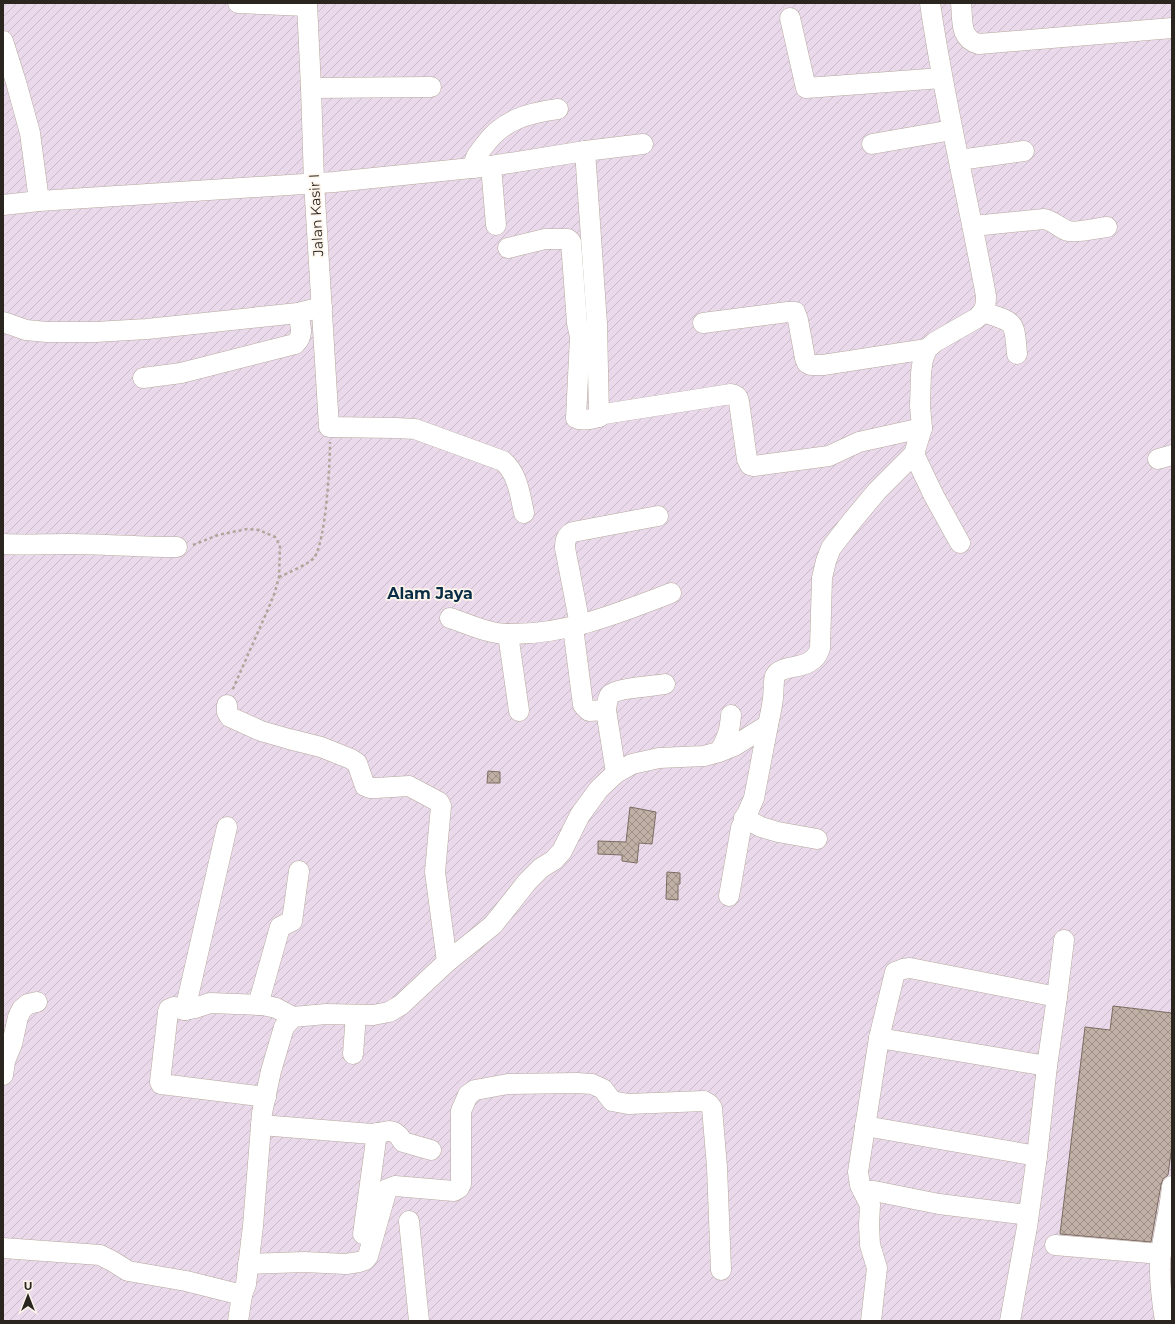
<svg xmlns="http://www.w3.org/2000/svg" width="1175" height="1324" viewBox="0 0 1175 1324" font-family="Montserrat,sans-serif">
  <defs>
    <pattern id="industrial-furrows" width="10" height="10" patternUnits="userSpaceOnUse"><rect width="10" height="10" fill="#e9d9eb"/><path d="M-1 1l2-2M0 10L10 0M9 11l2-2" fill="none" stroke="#c8bac9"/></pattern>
    <pattern id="building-cross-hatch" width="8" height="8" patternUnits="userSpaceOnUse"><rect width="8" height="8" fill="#c1b0a5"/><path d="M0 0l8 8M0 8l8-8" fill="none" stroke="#9d8f86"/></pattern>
  </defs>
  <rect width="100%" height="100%" fill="#f4e6d7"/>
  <rect fill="url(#industrial-furrows)" x="3" y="3" width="1169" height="1318"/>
  <g fill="url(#building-cross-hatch)" stroke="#7c6c62">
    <polygon points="488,771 500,772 500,783 487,783"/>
    <polygon points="630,807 656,812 652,844 639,843 637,863 622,861 622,855 598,854 598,841 626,842"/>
    <polygon points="667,872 680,873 680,884 678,884 678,900 666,899"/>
    <polygon points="1113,1006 1172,1013 1172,1145 1168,1175 1163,1179 1161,1185 1151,1242 1060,1234 1085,1027 1110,1030"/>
  </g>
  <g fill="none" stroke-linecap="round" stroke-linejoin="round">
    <g stroke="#b7aa9c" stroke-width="21">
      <g id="minor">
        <polyline points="238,3 307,6"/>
        <path d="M 307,3 L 311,88 L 314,182 L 329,427 L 396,428 L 415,429 L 503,461 C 518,474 520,495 524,513"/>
        <path d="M 961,3 C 963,20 959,39 979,44 L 1172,28"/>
        <polyline points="790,18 806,88 942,78"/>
        <polyline points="3,41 16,82 30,133 39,201"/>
        <polyline points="311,88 431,87"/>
        <polyline points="872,144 952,130"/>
        <path d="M 585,151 L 597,324 L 599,417 L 604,414 L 731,394 C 737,395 738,397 739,402 L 747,459 L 750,465 L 754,466 L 829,456 L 859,442 L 922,428"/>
        <polyline points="959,160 1024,151"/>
        <polyline points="491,166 496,225"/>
        <path d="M 474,168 C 474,157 478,154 484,146 C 502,120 528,113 558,109"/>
        <polyline points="3,205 39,201 334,182 491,166 585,151 643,144"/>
        <path d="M 973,226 L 1044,219 C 1054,221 1059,228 1068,231 C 1075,233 1098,228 1107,227"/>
        <path d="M 508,248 L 545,239 L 568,239 L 571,242 L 577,323 L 580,337 L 576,418 C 582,421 592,419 599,417"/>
        <path d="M 983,312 C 1016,323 1014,320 1017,354"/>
        <polyline points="3,322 26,330 47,332 95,332 147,329 298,313 322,307"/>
        <polyline points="703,323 788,312 795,312 798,320 805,358 807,363 811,365 823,365 927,349"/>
        <path d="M 143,378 L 181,373 L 295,344 C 305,335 300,325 298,313"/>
        <polyline points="914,454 934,496 960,543"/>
        <polyline points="1158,459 1172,455"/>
        <path d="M 3,544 C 24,545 44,544 65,544 C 102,544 139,547 177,547"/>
        <path d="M 450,618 C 468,624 489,634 509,634 C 565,635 619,613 671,593"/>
        <path d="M 580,625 L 565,548 C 565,540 566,536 573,532 L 658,516"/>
        <polyline points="573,627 583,705 589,711 606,710"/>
        <polyline points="508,634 519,711"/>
        <polyline points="227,705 227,712 230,717 261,731 289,739 321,747 351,759 357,763 365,786 370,788 376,788 409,786 439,802 441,806 435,872 447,962"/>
        <path d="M 719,752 C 727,740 730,730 731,715"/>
        <path d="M 616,773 L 606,710 C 607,704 607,699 610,695 C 616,688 655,686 665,684"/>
        <polyline points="744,818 761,827 778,832 817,839"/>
        <polyline points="729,896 741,828 754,798 768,725"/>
        <polyline points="258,1005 280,927 292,921 299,871"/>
        <polyline points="185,1010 227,827"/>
        <polyline points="879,1038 1047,1066"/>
        <polyline points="353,1054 356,1015"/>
        <polyline points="3,1075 5,1061 12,1044 18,1017 22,1009 28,1004 37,1002"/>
        <polyline points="266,1097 161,1084 160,1082 168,1012 169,1009 174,1007 185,1010 195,1008 210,1003 263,1005 276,1008 293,1017"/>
        <polyline points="261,1125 372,1134 389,1131 394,1132 399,1136 403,1142 431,1150"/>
        <polyline points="865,1126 1037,1156"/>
        <polyline points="863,1191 874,1191 939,1204 1028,1215"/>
        <polyline points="409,1221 419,1321"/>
        <polyline points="363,1234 377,1133"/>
        <polyline points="1055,1245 1161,1254"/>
        <polyline points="3,1248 100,1255 112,1261 128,1271 186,1281 242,1295"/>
        <polyline points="248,1264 304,1262 346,1264 359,1262 365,1260 368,1256 387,1189 395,1186 454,1191 459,1188 461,1184 461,1111 468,1095 475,1090 508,1084 577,1083 592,1084 603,1089 612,1101 628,1104 704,1101 709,1104 712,1108 717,1167 721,1270"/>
        <path d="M 238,1321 L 242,1295 L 246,1284 L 253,1226 L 262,1113 L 271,1071 L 284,1027 L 293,1017 L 326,1014 L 373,1015 L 389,1012 L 401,1005 L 447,962 L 493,925 L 527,882 L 541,868 L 554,860 L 562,851 L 580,815 L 599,789 L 616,773 L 632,764 L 659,758 L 704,756 L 719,752 L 734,746 L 768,725 C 770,716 772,707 773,698 C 774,691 773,682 775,676 C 782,662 813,673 820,648 L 822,578 L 826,561 L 831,548 L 852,521 L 877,491 L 914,454 L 922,428 L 920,406 L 921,373 L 923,359 L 927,349 L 935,342 L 977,318 C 985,311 986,306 986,296 C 968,198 944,101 930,3"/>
        <polyline points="871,1321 877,1268 870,1245 869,1225 870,1205 860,1185 858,1172 879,1038 895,972 903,969 910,968 1057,997"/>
        <polyline points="1010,1321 1027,1227 1037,1156 1047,1066 1057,997 1064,940"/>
        <path d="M 1165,1321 C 1162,1302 1158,1271 1161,1253 C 1164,1231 1170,1209 1172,1186"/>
      </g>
    </g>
    <g stroke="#b0a599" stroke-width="2.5" stroke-dasharray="3 3" stroke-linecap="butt">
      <polyline points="193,545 218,535 247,529 259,530 275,537 280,545 279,577 275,592 269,607 232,691"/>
      <path d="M 279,577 C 286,574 310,563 314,558 C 326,541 330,464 330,442"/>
    </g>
    <use href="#minor" stroke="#fff" stroke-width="20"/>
  </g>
  <g text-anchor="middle" stroke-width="3.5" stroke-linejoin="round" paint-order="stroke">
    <g font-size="14" fill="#2a251f" stroke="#fdf5eb">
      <text transform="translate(316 215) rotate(-93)" y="5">Jalan Kasir I</text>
    </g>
    <g font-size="16" font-weight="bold" fill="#082d45" stroke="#fdf5eb">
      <text x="430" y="599">Alam Jaya</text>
    </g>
  </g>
  <rect width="1175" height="1324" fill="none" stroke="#2a251f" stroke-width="8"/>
  <g transform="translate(28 1296)" stroke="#fdf5eb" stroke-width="3" paint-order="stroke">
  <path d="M0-3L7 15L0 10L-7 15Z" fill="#2a251f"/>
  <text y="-6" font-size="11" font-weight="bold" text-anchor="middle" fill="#2a251f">U</text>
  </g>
</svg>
